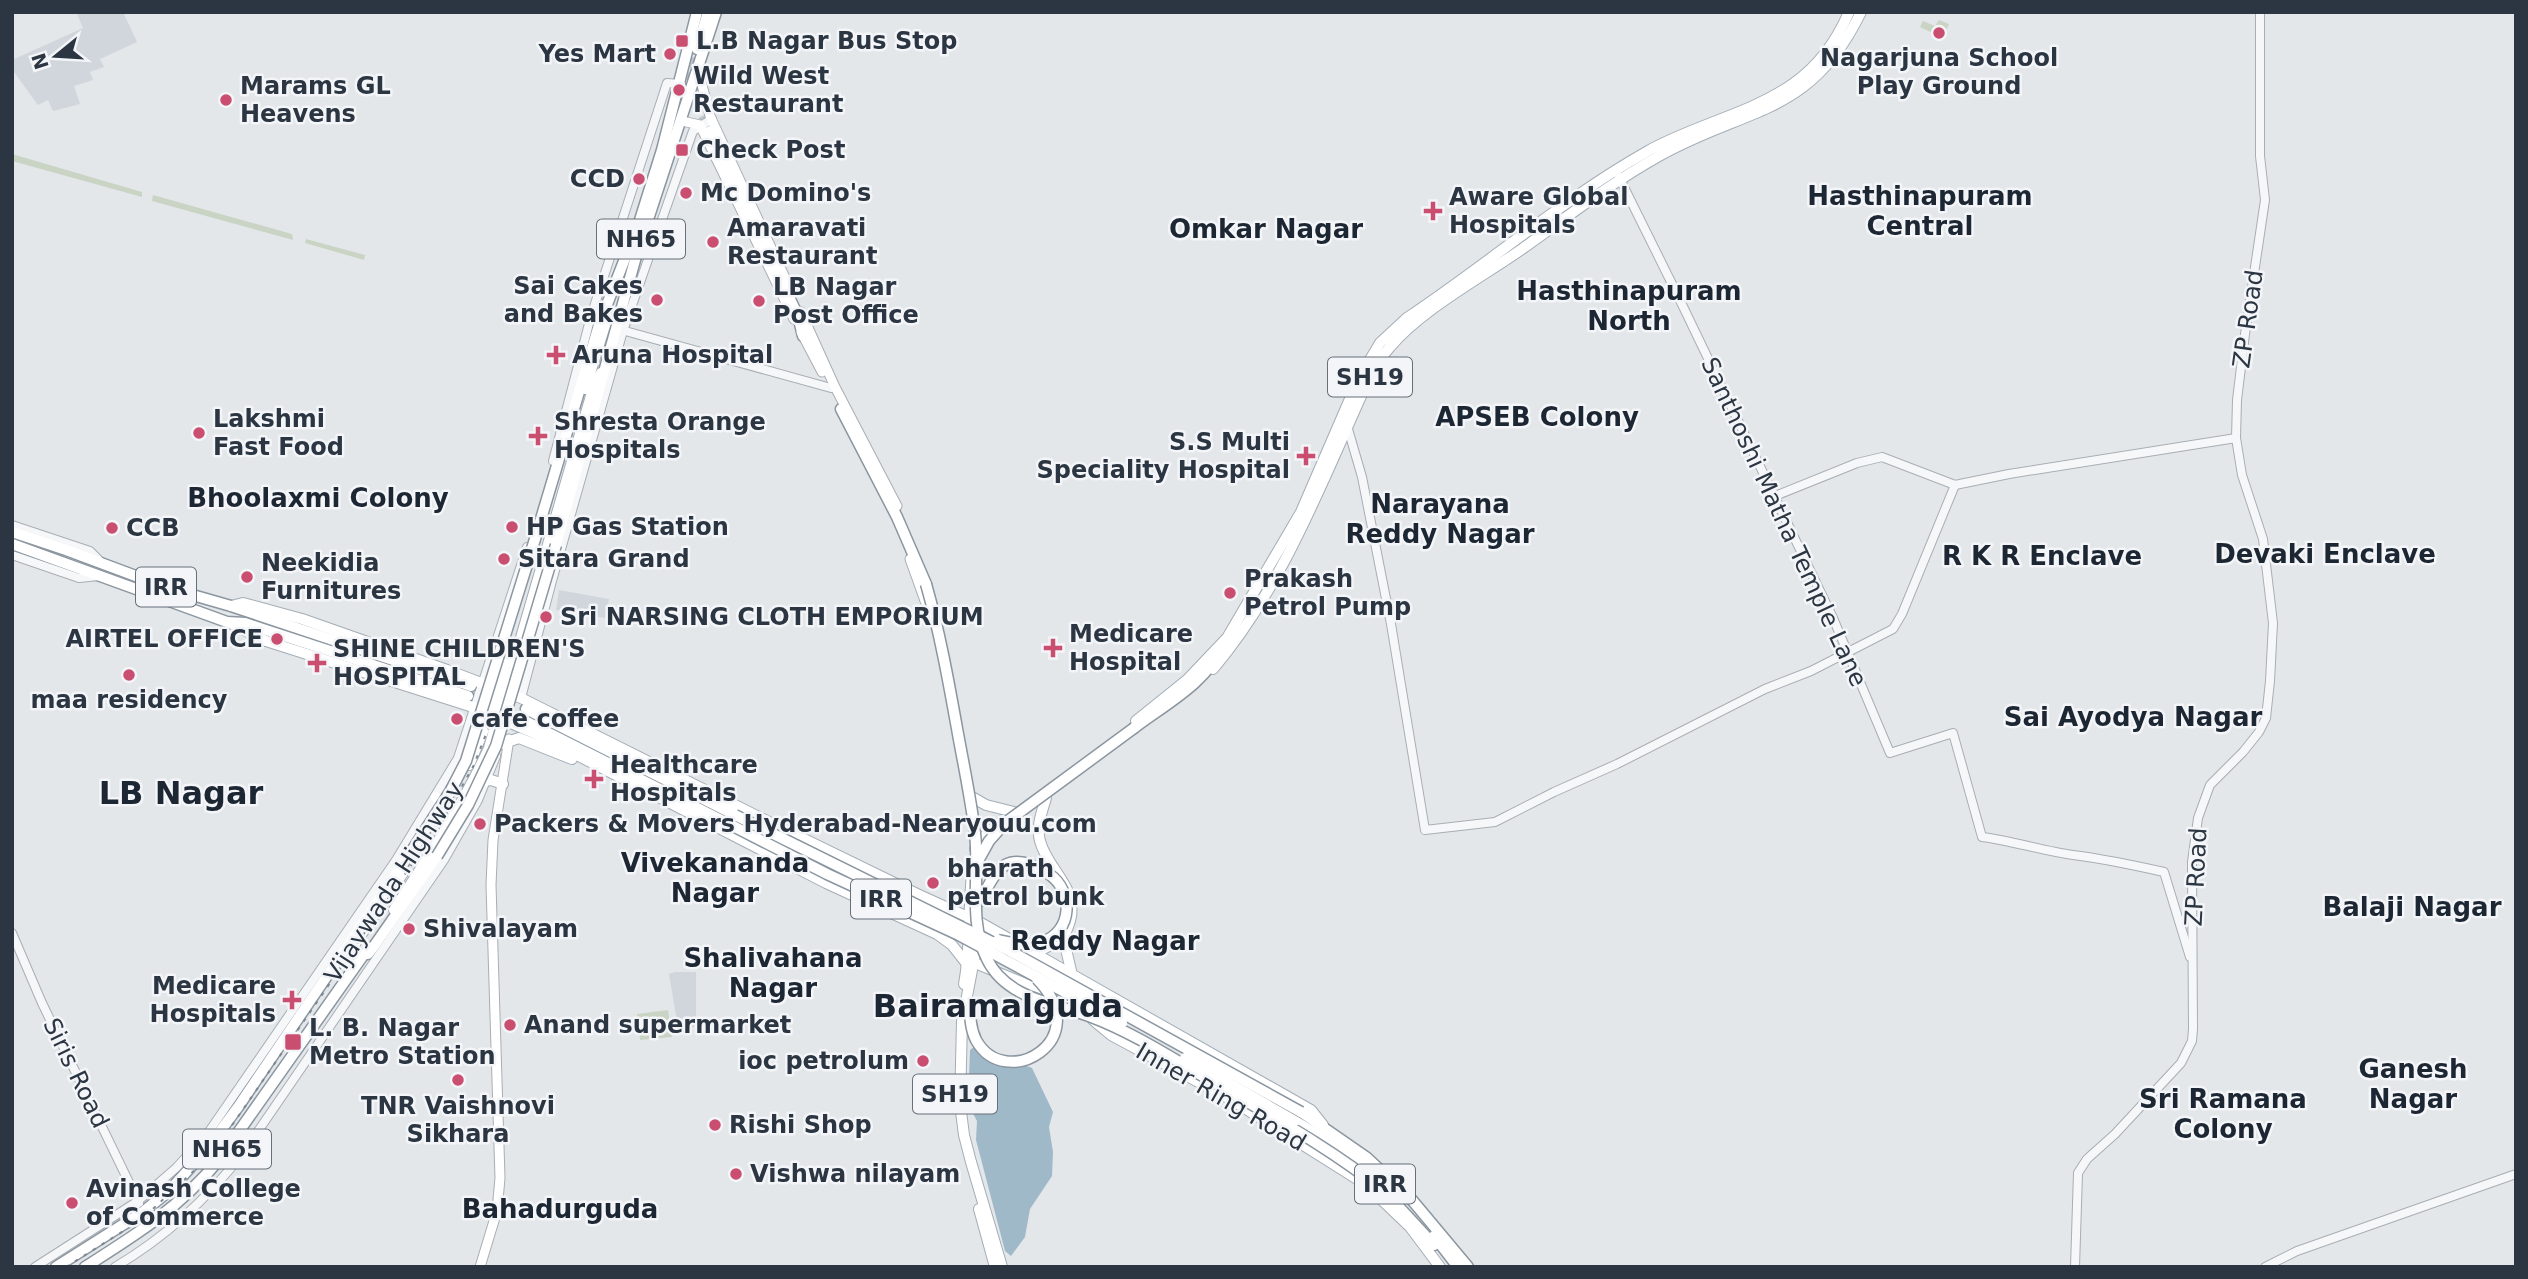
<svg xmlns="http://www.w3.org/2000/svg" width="2528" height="1279" viewBox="0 0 2528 1279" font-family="'DejaVu Sans',sans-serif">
  <rect width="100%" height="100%" fill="#e3e7ea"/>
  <g fill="#d1d6dc">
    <polygon points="81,12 123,12 137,42 100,59 104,67 90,72 93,80 74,86 80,104 53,111 48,100 38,105 12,69 12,60 83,28 77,14"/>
    <polygon points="559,590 609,599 605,618 556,610"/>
    <polygon points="675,972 696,972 696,1027 678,1027 669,974"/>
  </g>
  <g fill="#cad4c4">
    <polygon points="1939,20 1949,24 1943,38 1920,27 1923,21 1935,26"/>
    <polygon points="12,154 142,192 142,197 12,161"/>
    <polygon points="153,195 292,234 293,240 152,201"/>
    <polygon points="306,239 365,255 364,260 305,243"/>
    <polygon points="668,1010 672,1037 640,1040 637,1014"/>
  </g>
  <polygon fill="#a0b9c9" points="975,1046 1032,1068 1053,1112 1049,1127 1053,1152 1052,1176 1030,1209 1025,1237 1011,1256 1005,1251 976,1140 977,1121 968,1104 970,1050"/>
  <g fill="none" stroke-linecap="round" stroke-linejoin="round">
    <path stroke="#bec4c8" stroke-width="10" stroke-dasharray="10 5" stroke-linecap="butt" d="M 695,58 C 686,86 699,106 710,131"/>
    <g stroke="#a8aeb4" stroke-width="10">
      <g id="tertiary">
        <path d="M 1619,177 L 1677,294 L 1833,618 L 1890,753 L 1953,733 L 1982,837 C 2013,841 2043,851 2073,855 C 2104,859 2133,865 2164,872 L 2190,957"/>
        <polyline points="618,329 831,388"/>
        <polyline points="1348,429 1362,477 1391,624 1425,830 1495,822 1554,792 1617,764 1765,689 1811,671 1893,629 1902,614 1955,485"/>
        <polyline points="553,461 591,316 667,83 681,84"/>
        <polyline points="1775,496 1857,463 1882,457 1955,485 2009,474 2236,438"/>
        <polyline points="12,525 90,551 99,560"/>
        <polyline points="12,555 79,578 99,576"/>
        <polyline points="521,698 552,581 623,331 693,131 712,119"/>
        <polyline points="12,933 42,1003 139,1203"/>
        <polyline points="35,1267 138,1201 176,1168 208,1133 396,860 458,758 527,547"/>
        <path d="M 115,1267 C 164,1238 208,1198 243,1153 L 444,860 L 478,800 L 496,756"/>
        <polyline points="2075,1267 2078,1173 2087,1159 2115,1134 2181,1063 2192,1041 2193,1029 2192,862 2198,818 2210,785 2243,752 2259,732 2266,718 2270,681 2273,623 2263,539 2242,475 2236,438 2237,400 2245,334 2265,200 2260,156 2260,12"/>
        <polyline points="2265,1267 2297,1251 2516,1174"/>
      </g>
    </g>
    <g stroke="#a8aeb4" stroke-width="11">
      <g id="secondary">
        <polyline points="698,69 710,116 786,280"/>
        <polyline points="682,121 700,125 794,319"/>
        <polyline points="801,312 835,387 897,506"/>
        <polyline points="801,332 822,372"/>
        <polyline points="910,559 929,612"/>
        <polyline points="480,1267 497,1211 500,1178 491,885 493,840 509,739"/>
      </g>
    </g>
    <g stroke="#a3adb6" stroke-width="12">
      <g id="primary">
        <polyline points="585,389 607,319 606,311"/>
        <polyline points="231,606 243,603 302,619 447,670 521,698 761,818 917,894 981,923 1311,1110 1323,1125"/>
        <polyline points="228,622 266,641 476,708 536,734 826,883 937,934 952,945 967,964"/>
        <path d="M 1213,669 C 1284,585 1322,481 1367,383 C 1374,370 1380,358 1390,347 C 1421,310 1482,277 1522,249 C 1567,217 1611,183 1659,156 C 1748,106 1810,117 1861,12"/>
        <path d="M 1136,721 L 1187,680 L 1227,638 L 1301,512 L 1359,378 L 1380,343 L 1407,318 C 1488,264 1563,199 1648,151 C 1694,125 1753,113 1794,83 C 1818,66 1837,40 1849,12"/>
        <polyline points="492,747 519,738 572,759"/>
        <polyline points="469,765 490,715 509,656 518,648"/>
        <polyline points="474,782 491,780 503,784"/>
        <polyline points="436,797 441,805 457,812"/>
        <polyline points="972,797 986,805 1014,812"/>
        <polyline points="975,849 980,840 1003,820"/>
        <path d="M 394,910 C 428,857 463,805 489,748 L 595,382 L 601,373"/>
        <polyline points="1063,936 1072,975"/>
        <polyline points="978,939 962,1022 960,1104 964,1135 971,1162 1002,1267"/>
        <polyline points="350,951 403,873"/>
        <path d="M 1030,957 C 1040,949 1055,945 1063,936 C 1067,932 1068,926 1070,921 C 1079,887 1048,871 1040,841 C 1036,826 1042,812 1046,798"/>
        <polyline points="975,963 1028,985 1071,1007"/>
        <path d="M 964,984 C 971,947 968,911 972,874"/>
        <polyline points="1093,1020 1111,1035 1230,1099 1365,1184 1410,1227 1440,1267"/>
        <polyline points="979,1209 995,1267"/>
      </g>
    </g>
    <g stroke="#8b96a0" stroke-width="13">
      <g id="trunk">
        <polyline points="697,49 708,12"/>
        <polyline points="710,131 798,316 803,336"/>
        <polyline points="841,409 897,517 926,584"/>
        <polyline points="12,532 66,550 168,588 231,606 471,686"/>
        <polyline points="535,539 599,325 640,220 662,150 697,12"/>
        <polyline points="12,544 227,622 245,623 269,631 468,696"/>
        <polyline points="556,545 637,253 716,12"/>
        <polyline points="526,709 735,815"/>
        <polyline points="521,719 731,825"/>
        <path d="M 1134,728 C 1164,705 1208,682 1222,646"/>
        <path d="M 980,901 C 999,865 1007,849 1049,874"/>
        <polyline points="1301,1112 1366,1157 1412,1200 1468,1267"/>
        <polyline points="1295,1121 1335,1145 1372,1171"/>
        <polyline points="1385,1192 1434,1245"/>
        <polyline points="1434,1236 1458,1267"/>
        <polyline points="56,1267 143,1212 170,1190 207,1149 238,1107 411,852"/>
        <path d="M 85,1267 C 137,1234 178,1209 218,1161 L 364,954 L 368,954 L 372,949 L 437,856"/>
      </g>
    </g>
    <use href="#tertiary" stroke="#f6f7f9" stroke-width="8"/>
    <use href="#secondary" stroke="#fff" stroke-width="9"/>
    <use href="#primary" stroke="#fff" stroke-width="10"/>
    <use href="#trunk" stroke="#fff" stroke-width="10"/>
    <polyline stroke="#7d8893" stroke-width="2" stroke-dasharray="3.5 7" stroke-linecap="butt" points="66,1267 141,1220 213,1153 445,816 473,767 490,724"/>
    <g stroke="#8b96a0" stroke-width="13" stroke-linecap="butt">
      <g id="trunk-bridge">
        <path d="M 926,584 C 940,633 949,684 958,734 C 964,767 971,800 975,833 C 980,874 968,922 987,959 C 1006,998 1052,1003 1089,1016 C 1132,1032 1172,1058 1211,1081 C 1271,1116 1331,1148 1385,1192"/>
        <polyline points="735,815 1010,951 1301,1112"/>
        <polyline points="731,825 827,874 959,935 1122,1023"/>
        <polyline points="411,852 450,792 466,761 535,539"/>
        <polyline points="437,856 468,805 496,746 556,545"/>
        <polyline points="979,859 989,841 1005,823 1134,728"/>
        <path d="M 998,940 C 1012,943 1028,947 1042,942 C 1073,932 1074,891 1049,874"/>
        <path d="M 970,1002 C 970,1015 970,1028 976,1040 C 1005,1093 1097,1040 1037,979"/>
        <polyline points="1185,1058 1295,1121"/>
      </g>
    </g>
    <use href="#trunk-bridge" stroke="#fff" stroke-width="10"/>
  </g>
  <g fill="#c94e70" stroke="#f3f5f8" stroke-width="2.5">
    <circle cx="1939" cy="33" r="7"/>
    <rect x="675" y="34" width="14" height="14" rx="3.5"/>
    <circle cx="670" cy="54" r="7"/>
    <circle cx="679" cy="90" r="7"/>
    <circle cx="226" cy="100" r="7"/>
    <rect x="675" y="143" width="14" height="14" rx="3.5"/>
    <circle cx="639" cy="179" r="7"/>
    <circle cx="686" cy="193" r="7"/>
    <path d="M1429.5 200.5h7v7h7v7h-7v7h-7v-7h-7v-7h7z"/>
    <circle cx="713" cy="242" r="7"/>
    <circle cx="657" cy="300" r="7"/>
    <circle cx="759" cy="301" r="7"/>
    <path d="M552.5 344.5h7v7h7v7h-7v7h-7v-7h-7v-7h7z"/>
    <circle cx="199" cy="433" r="7"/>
    <path d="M534.5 425.5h7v7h7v7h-7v7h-7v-7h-7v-7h7z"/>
    <path d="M1302.5 445.5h7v7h7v7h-7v7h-7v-7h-7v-7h7z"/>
    <circle cx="512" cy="527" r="7"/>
    <circle cx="112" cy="528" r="7"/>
    <circle cx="504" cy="559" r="7"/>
    <circle cx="247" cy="577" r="7"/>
    <circle cx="1230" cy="593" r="7"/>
    <circle cx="546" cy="617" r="7"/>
    <circle cx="277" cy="639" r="7"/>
    <path d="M1049.5 637.5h7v7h7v7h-7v7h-7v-7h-7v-7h7z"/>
    <path d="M313.5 652.5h7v7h7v7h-7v7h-7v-7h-7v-7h7z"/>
    <circle cx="129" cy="675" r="7"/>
    <circle cx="457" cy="719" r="7"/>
    <path d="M590.5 768.5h7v7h7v7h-7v7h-7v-7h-7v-7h7z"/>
    <circle cx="480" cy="824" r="7"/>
    <circle cx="933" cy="883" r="7"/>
    <circle cx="409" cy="929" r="7"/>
    <path d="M288.5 989.5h7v7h7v7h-7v7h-7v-7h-7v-7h7z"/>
    <circle cx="510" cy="1025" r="7"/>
    <rect x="284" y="1033" width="18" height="18" rx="3.5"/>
    <circle cx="923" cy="1061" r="7"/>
    <circle cx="458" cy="1080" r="7"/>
    <circle cx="715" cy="1125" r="7"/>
    <circle cx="736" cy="1174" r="7"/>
    <circle cx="72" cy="1203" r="7"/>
  </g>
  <g text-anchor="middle" stroke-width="5" stroke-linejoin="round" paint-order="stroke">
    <g fill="#f3f5f8" stroke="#676f79" stroke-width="2">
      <rect x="597" y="219.5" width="88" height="39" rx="5"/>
      <rect x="1328" y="357.5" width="84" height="39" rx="5"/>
      <rect x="136" y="567.5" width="60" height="39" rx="5"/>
      <rect x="851" y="879.5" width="60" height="39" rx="5"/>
      <rect x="913" y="1074.5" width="84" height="39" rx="5"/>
      <rect x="183" y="1129.5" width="88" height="39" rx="5"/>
      <rect x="1355" y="1164.5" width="60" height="39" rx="5"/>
    </g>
    <g font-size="23" font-weight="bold" fill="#2b3642">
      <text x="641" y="247">NH65</text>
      <text x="1370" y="385">SH19</text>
      <text x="166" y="595">IRR</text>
      <text x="881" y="907">IRR</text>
      <text x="955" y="1102">SH19</text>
      <text x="227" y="1157">NH65</text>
      <text x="1385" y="1192">IRR</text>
    </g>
    <g font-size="24" font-weight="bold" fill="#2b3642" stroke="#f3f5f8" text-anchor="start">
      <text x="696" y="49">L.B Nagar Bus Stop</text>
      <text x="656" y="62" text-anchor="end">Yes Mart</text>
      <text x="1939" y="66" text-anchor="middle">Nagarjuna School<tspan x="1939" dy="28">Play Ground</tspan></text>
      <text x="693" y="84">Wild West<tspan x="693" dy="28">Restaurant</tspan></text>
      <text x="240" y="94">Marams GL<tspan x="240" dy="28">Heavens</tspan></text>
      <text x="696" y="158">Check Post</text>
      <text x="625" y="187" text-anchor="end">CCD</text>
      <text x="700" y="201">Mc Domino's</text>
      <text x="1449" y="205">Aware Global<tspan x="1449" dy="28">Hospitals</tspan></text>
      <text x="727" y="236">Amaravati<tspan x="727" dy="28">Restaurant</tspan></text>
      <text x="643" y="294" text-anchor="end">Sai Cakes<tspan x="643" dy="28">and Bakes</tspan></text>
      <text x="773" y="295">LB Nagar<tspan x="773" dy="28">Post Office</tspan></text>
      <text x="572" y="363">Aruna Hospital</text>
      <text x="213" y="427">Lakshmi<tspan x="213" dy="28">Fast Food</tspan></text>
      <text x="554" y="430">Shresta Orange<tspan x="554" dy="28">Hospitals</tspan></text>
      <text x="1290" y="450" text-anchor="end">S.S Multi<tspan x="1290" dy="28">Speciality Hospital</tspan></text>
      <text x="526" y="535">HP Gas Station</text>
      <text x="126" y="536">CCB</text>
      <text x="518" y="567">Sitara Grand</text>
      <text x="261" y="571">Neekidia<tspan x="261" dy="28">Furnitures</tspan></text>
      <text x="1244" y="587">Prakash<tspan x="1244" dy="28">Petrol Pump</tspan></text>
      <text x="560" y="625">Sri NARSING CLOTH EMPORIUM</text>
      <text x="1069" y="642">Medicare<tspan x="1069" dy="28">Hospital</tspan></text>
      <text x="263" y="647" text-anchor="end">AIRTEL OFFICE</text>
      <text x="333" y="657">SHINE CHILDREN'S<tspan x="333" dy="28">HOSPITAL</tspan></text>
      <text x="129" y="708" text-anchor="middle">maa residency</text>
      <text x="471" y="727">cafe coffee</text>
      <text x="610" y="773">Healthcare<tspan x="610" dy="28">Hospitals</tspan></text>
      <text x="494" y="832">Packers &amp; Movers Hyderabad-Nearyouu.com</text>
      <text x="947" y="877">bharath<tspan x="947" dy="28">petrol bunk</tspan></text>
      <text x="423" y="937">Shivalayam</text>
      <text x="276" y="994" text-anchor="end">Medicare<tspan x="276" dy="28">Hospitals</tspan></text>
      <text x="524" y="1033">Anand supermarket</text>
      <text x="309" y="1036">L. B. Nagar<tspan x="309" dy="28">Metro Station</tspan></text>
      <text x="909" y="1069" text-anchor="end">ioc petrolum</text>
      <text x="458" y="1114" text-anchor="middle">TNR Vaishnovi<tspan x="458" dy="28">Sikhara</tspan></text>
      <text x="729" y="1133">Rishi Shop</text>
      <text x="750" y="1182">Vishwa nilayam</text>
      <text x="86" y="1197">Avinash College<tspan x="86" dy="28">of Commerce</tspan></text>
    </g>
    <g font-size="24" fill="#2b3642" stroke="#f3f5f8">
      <text transform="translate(2248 319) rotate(-82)" y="8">ZP Road</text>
      <text transform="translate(1784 522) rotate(65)" y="8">Santhoshi Matha Temple Lane</text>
      <text transform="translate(2196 877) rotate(-87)" y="8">ZP Road</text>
      <text transform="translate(394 882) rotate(-57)" y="8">Vijaywada Highway</text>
      <text transform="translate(76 1073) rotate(64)" y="8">Siris Road</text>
      <text transform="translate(1221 1097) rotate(30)" y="8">Inner Ring Road</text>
    </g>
    <g font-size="26" font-weight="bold" fill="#1d2733" stroke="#f3f5f8">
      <text x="1920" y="205">Hasthinapuram<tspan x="1920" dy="30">Central</tspan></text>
      <text x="1266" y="238">Omkar Nagar</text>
      <text x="1629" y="300">Hasthinapuram<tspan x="1629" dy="30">North</tspan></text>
      <text x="1537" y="426">APSEB Colony</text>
      <text x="318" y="507">Bhoolaxmi Colony</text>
      <text x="1440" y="513">Narayana<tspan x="1440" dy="30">Reddy Nagar</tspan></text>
      <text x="2325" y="563">Devaki Enclave</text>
      <text x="2042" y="565">R K R Enclave</text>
      <text x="2133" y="726">Sai Ayodya Nagar</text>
      <text x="715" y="872">Vivekananda<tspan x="715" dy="30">Nagar</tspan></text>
      <text x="2412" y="916">Balaji Nagar</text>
      <text x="1105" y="950">Reddy Nagar</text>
      <text x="773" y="967">Shalivahana<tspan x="773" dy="30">Nagar</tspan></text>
      <text x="2413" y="1078">Ganesh<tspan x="2413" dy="30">Nagar</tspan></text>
      <text x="2223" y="1108">Sri Ramana<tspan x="2223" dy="30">Colony</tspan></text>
      <text x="560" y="1218">Bahadurguda</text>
    </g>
    <g font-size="32" font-weight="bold" fill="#1d2733" stroke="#f3f5f8">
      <text x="181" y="804">LB Nagar</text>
      <text x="998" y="1017">Bairamalguda</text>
    </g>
  </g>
  <rect width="2528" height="1279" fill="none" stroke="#2b3642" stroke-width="28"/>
  <g transform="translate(56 56) rotate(252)" stroke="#f3f5f8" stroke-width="5" paint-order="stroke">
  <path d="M0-5L12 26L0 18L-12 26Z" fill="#2b3642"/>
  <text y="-10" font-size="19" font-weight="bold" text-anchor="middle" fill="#2b3642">N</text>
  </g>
</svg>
